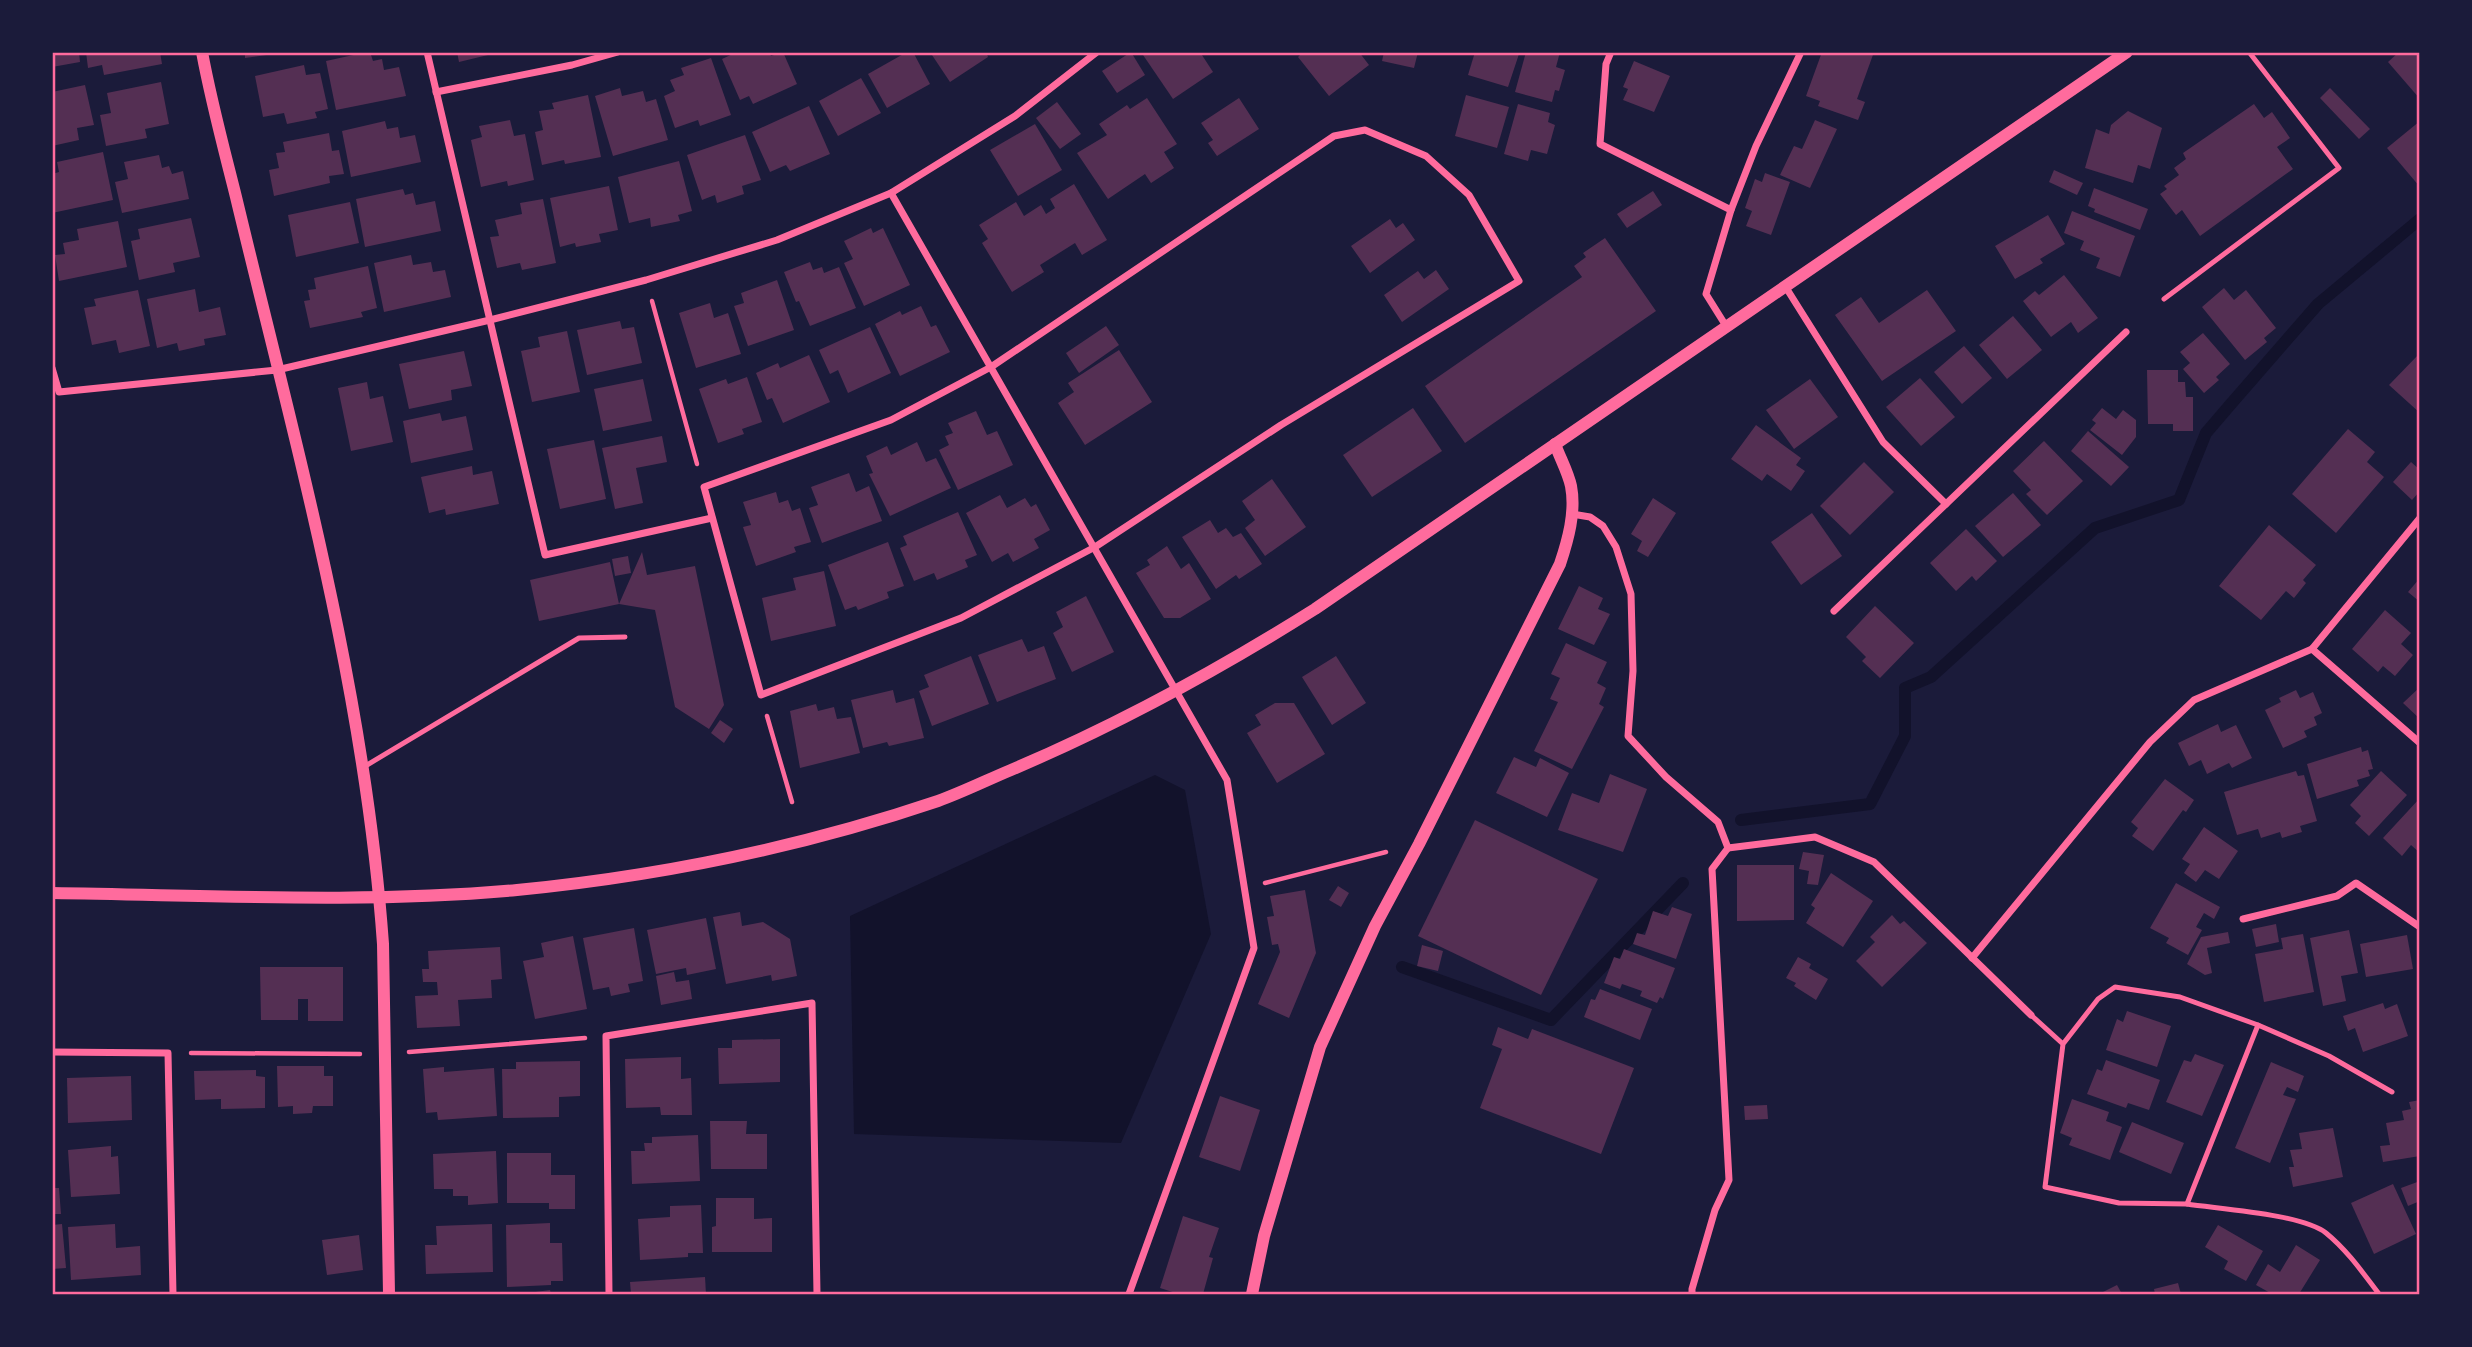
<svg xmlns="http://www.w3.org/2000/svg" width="2472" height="1347" viewBox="0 0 2472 1347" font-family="'Sofia Sans Condensed',sans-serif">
  <rect width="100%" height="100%" fill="#1b1b3a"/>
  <polygon fill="#12122b" points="1155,775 1185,790 1211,934 1121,1143 854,1134 850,916"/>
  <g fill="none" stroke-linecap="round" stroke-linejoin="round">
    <g stroke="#12122b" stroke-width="12">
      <polyline points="1741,820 1870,804 1905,736 1905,688 1931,677 2095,528 2179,500 2206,433 2230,405 2318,304 2420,219"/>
      <polyline points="1402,967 1551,1020 1683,883"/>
    </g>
  </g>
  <g fill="#542f53">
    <polygon points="52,52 79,52 80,62 52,67"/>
    <polygon points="86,52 160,52 162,64 104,75 102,65 88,68"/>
    <polygon points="245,52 274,52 274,54 245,58"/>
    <polygon points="367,52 370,52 373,61 382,59 384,70 399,67 406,96 336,110 326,61"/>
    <polygon points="457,52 487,52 488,55 459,62"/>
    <polygon points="737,52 769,52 771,56 783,52 797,84 753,104 749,96 740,100 722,59"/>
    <polygon points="907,52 913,52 930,84 887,108 868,74"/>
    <polygon points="930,52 986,52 988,57 950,82"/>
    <polygon points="1131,52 1145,75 1117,93 1102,71"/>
    <polygon points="1141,52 1200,52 1213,72 1173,99"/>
    <polygon points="1303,52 1331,52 1333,55 1337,52 1359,52 1369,65 1329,96 1298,57"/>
    <polygon points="1384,52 1418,52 1414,68 1382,61"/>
    <polygon points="1475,52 1519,54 1508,87 1468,75"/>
    <polygon points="1526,52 1560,52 1556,67 1565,70 1559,91 1555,90 1552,102 1515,92"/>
    <polygon points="1822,52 1874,52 1857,99 1865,102 1858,120 1818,106 1820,101 1806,96"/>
    <polygon points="2399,52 2420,52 2420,99 2388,62"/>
    <polygon points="711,58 731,115 700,126 698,120 675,128 664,96 675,91 670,80 684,75 681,68"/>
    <polygon points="1634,61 1670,76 1654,112 1623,100 1628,89 1623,87"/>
    <polygon points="304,65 306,75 320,73 328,109 315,112 317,118 287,124 284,113 263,117 255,76"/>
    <polygon points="861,78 881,113 838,136 819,101"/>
    <polygon points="161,82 169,124 145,129 147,138 106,146 100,115 111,113 107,93"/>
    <polygon points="85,85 94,125 77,128 79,140 52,146 52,92"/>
    <polygon points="620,88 622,96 643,91 646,102 656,99 668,140 613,156 595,96"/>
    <polygon points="2330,88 2370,129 2359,139 2320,98"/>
    <polygon points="588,95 601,157 565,164 564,160 542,165 535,132 543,130 539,111 554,109 552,103"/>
    <polygon points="1466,95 1509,107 1497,148 1455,136"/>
    <polygon points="1147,98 1177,144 1164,152 1174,168 1151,183 1145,174 1108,199 1077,153 1107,135 1099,124 1127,105 1130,109"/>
    <polygon points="1239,98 1259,129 1217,156 1208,143 1213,140 1201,123"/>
    <polygon points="1057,102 1081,134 1060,149 1036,118"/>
    <polygon points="1518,104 1550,113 1548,122 1555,125 1547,154 1531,150 1528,161 1504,154"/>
    <polygon points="2254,104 2264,118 2272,112 2290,138 2277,147 2293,169 2200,236 2182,210 2176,215 2160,194 2167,189 2164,186 2179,175 2174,168 2186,159 2183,153"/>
    <polygon points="809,106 830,154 790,171 786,165 770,172 752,132"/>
    <polygon points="2128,111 2162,128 2150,169 2138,165 2133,183 2085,168 2096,129 2109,134 2111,125"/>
    <polygon points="510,120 514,136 525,134 534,180 508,186 507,181 481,187 471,140 482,137 479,126"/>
    <polygon points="1815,120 1837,129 1810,188 1780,175 1794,146 1802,149"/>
    <polygon points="385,121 387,129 398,127 400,138 415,135 421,162 351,177 342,131"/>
    <polygon points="2420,121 2420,187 2387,148"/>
    <polygon points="1035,124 1062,170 1018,196 990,150"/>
    <polygon points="329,133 332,151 339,150 344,174 329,176 330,183 274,196 269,170 279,168 276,153 285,152 283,142"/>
    <polygon points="745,135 761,180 742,186 744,194 717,203 715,195 702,200 687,155"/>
    <polygon points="103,152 113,200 52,213 52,174 59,172 57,162"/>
    <polygon points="159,155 162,168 169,166 172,174 183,171 189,199 122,213 115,182 128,179 124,162"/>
    <polygon points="679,161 692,211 678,215 680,221 651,227 650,218 629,223 618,177"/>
    <polygon points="2054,170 2083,183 2077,195 2049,182"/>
    <polygon points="1765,173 1790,182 1771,235 1746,226 1752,211 1745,208 1755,179 1762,182"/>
    <polygon points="1074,184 1107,240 1082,255 1075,243 1040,265 1044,272 1012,292 982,243 988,239 979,225 1016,202 1024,216 1041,205 1046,214 1055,208 1050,199"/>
    <polygon points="609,186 618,230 599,234 601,242 576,247 575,243 560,247 550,198"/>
    <polygon points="2094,188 2148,209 2140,230 2094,212 2095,209 2088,206"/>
    <polygon points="403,189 405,195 413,193 416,205 435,201 441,231 365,247 356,199"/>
    <polygon points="1653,191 1662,205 1627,228 1617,214"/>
    <polygon points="543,199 556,263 522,270 520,263 497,268 490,237 499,236 495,220 522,214 520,203"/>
    <polygon points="350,202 359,243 296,257 288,215"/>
    <polygon points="2072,211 2135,236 2120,277 2096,268 2100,258 2080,250 2084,241 2064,233"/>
    <polygon points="2048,215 2065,244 2040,259 2043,263 2015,279 1995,246"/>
    <polygon points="191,218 200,257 173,263 175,272 139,280 131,241 140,239 138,229"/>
    <polygon points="1390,219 1396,228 1403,223 1415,240 1370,273 1351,246"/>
    <polygon points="118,221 127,267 59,281 55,255 65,254 63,243 79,240 77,229"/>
    <polygon points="871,228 873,233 883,228 910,285 864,306 844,263 853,259 844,241"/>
    <polygon points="1605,238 1656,311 1465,443 1425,386 1582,277 1574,266 1586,257 1583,253"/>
    <polygon points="411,255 413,265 431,262 433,272 445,270 451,297 384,312 374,263"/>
    <polygon points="810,262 813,270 822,267 824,273 839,267 856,308 810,326 799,301 796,302 784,272"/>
    <polygon points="368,266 377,308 361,312 363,317 310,328 304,301 310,300 308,290 316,289 314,278"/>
    <polygon points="1436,270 1449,289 1402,322 1384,295 1418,271 1424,279"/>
    <polygon points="2064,275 2098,318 2078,333 2071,322 2051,337 2023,301 2035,291 2039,295"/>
    <polygon points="777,280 794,330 748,346 734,306 744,303 741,293"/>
    <polygon points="2224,288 2234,300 2246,290 2276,328 2264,338 2267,342 2245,360 2202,307"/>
    <polygon points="195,289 199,312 220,307 226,335 204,339 205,345 179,351 177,343 157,348 147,299"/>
    <polygon points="138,290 150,346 119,353 116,340 92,345 84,308 96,306 94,299"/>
    <polygon points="1927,290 1956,331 1882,381 1835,315 1861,297 1879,323"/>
    <polygon points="710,303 714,318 728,313 741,354 696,368 679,313"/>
    <polygon points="921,306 931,327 936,325 950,352 900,376 875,324 900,311 902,315"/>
    <polygon points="2013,316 2042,350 2007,379 1979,345"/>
    <polygon points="620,321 622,329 634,327 642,363 587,375 577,330"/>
    <polygon points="1106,326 1119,345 1079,373 1066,353"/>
    <polygon points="870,327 891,373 848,393 838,370 830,374 819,350"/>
    <polygon points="567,331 580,392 532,402 521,351 540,347 538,337"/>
    <polygon points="2203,333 2230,364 2216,377 2219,380 2204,393 2183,369 2190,363 2180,352"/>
    <polygon points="1964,346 1992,378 1962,404 1934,372"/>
    <polygon points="1119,350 1152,402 1085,445 1058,403 1074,392 1068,383"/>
    <polygon points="464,351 472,386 451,390 452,400 409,409 399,364"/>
    <polygon points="2420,353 2420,413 2389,385"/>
    <polygon points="809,355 830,402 783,423 772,398 767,400 756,373 778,363 780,368"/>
    <polygon points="2147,370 2178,370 2178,382 2185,382 2186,397 2193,397 2193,431 2173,431 2173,424 2148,424"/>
    <polygon points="747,377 762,422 742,429 744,434 718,443 699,389 726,379 728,384"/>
    <polygon points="1920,378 1955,417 1921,446 1886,407"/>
    <polygon points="643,379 652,421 603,431 594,389"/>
    <polygon points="1810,379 1838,417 1794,449 1766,410"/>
    <polygon points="367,382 370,399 383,396 393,442 351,451 338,388"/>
    <polygon points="1413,408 1442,451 1372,497 1343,455"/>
    <polygon points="2102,408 2116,419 2123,410 2136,420 2136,437 2122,455 2090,430 2096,423 2092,420"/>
    <polygon points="976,411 987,435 997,431 1013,465 958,490 939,450 949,445 945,436 953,433 948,423"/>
    <polygon points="440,413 442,421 466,416 473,450 411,463 403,421"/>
    <polygon points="1756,425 1801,458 1796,465 1805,471 1791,491 1767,474 1762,481 1731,459"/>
    <polygon points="2348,429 2375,452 2367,462 2384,477 2336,533 2292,494"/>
    <polygon points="2088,431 2129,467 2111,486 2071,451"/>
    <polygon points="662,436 667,462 636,468 643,503 615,509 602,448"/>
    <polygon points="594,440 606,499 560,509 547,449"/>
    <polygon points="2044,441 2083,481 2047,515 2026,494 2031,490 2013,471"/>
    <polygon points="917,442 926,462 936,458 951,488 890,516 869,474 873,473 866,456 887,446 891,455"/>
    <polygon points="1864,462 1894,492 1850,535 1820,506"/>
    <polygon points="2411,462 2420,470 2420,491 2412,500 2393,482"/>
    <polygon points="472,466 473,475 492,471 499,504 446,515 445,509 429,513 421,477"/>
    <polygon points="849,473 856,492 869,486 882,521 822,543 809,508 818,505 811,487"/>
    <polygon points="1272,479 1306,527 1265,556 1245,528 1255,520 1242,501"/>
    <polygon points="776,492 779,503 788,500 792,511 800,508 811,542 794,547 796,552 756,566 743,527 751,525 743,502"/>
    <polygon points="2013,493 2041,525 2003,557 1975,526"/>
    <polygon points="1000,495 1007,508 1025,498 1031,507 1036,504 1050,530 1034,539 1039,548 1013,562 1008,553 992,562 966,513"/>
    <polygon points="1653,498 1676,513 1648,557 1637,551 1642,541 1631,534"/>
    <polygon points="958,512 977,555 965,560 968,567 937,580 934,573 914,581 900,548 907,545 903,536"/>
    <polygon points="1812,513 1842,556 1801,585 1771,542"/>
    <polygon points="1210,520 1218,533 1226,528 1233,537 1241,533 1262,564 1239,579 1236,575 1216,589 1182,537"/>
    <polygon points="2269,525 2316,565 2303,580 2306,583 2294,598 2286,591 2261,620 2219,586"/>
    <polygon points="1966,529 1997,561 1976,581 1972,576 1956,591 1930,563"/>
    <polygon points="888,542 904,586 887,592 889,598 858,610 856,606 845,610 828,565"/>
    <polygon points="1167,546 1181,569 1189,563 1211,599 1180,618 1164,618 1136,573 1150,565 1147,560"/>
    <polygon points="642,552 647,575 695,566 724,705 709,729 675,707 655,610 619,604"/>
    <polygon points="628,556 631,573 615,576 612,559"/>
    <polygon points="610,562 619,604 539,621 530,580"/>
    <polygon points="824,571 836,626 771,641 762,598 796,590 793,578"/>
    <polygon points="2420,578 2420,602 2408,592"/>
    <polygon points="1579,586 1603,598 1598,609 1610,614 1594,645 1558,629"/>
    <polygon points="1086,596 1114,652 1072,672 1053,633 1063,627 1056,612"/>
    <polygon points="1875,606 1914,643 1880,678 1862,661 1866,657 1846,637"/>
    <polygon points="2385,610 2411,633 2401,644 2413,655 2395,676 2383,666 2378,672 2352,649"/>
    <polygon points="1022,639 1028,652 1044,646 1056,679 997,702 978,655"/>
    <polygon points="1566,643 1607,662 1597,683 1606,688 1599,704 1604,707 1572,769 1534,751 1558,702 1550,699 1560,678 1551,674"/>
    <polygon points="971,656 989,704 932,726 919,691 929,687 924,675"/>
    <polygon points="1336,656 1366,703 1332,725 1302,677"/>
    <polygon points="2420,687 2420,719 2403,703"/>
    <polygon points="893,690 896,703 914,698 924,738 889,746 887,742 863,748 851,700"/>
    <polygon points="2296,690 2300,698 2313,692 2322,713 2314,717 2317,725 2304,731 2307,737 2283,748 2265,710 2281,702 2279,698"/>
    <polygon points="1275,703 1294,703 1325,754 1277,783 1247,733 1261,725 1255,715"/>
    <polygon points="816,704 818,711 834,707 837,719 851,717 860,753 800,768 790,711"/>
    <polygon points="720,720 733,729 724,743 711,733"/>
    <polygon points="2218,724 2221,732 2236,725 2252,758 2232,768 2229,763 2207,774 2201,760 2189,766 2178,743"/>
    <polygon points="2361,747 2362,752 2368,750 2373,769 2368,770 2370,776 2357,780 2359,786 2317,799 2307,764"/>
    <polygon points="1514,757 1536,767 1540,758 1569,773 1547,817 1496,793"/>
    <polygon points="2296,771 2298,776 2304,775 2317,821 2300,826 2302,832 2282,838 2280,832 2261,838 2258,829 2237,835 2224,792"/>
    <polygon points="2381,771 2407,795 2369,836 2355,823 2361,816 2350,805"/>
    <polygon points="1610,774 1647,789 1623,852 1558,830 1572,793 1599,803"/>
    <polygon points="2165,779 2194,800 2186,812 2183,810 2153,851 2132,836 2138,828 2131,822"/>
    <polygon points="2420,798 2420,853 2411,845 2402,856 2383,838"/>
    <polygon points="1475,820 1598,879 1541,995 1418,936"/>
    <polygon points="2204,827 2238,851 2219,879 2205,870 2196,882 2184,873 2190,864 2182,859"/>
    <polygon points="1803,852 1824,855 1818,885 1807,884 1809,871 1799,869"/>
    <polygon points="1737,865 1794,865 1794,920 1737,921"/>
    <polygon points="1831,873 1873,901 1843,947 1806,923 1815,908 1811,905"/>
    <polygon points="2176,883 2220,907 2214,919 2204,913 2196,927 2202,930 2188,955 2166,943 2169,938 2150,928"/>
    <polygon points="1338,886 1349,893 1341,907 1329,900"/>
    <polygon points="1305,890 1316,953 1289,1018 1258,1004 1280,952 1278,944 1272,945 1267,917 1274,916 1270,896"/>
    <polygon points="1672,907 1692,914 1676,959 1633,944 1637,933 1645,935 1653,911 1668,916"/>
    <polygon points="740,912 742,926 763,922 790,939 797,976 772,981 771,975 726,984 713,917"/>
    <polygon points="1892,915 1900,924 1904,921 1927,943 1882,987 1856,961 1875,942 1870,937"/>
    <polygon points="706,918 716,969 687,975 686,968 656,974 647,930"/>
    <polygon points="2276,924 2279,942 2256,947 2252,929"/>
    <polygon points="634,928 643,981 628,984 630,992 611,996 609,987 593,990 583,938"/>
    <polygon points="2349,930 2358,973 2341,976 2346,1001 2323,1006 2310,938"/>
    <polygon points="2228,932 2230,943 2207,948 2212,973 2205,975 2187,964 2201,937"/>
    <polygon points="2303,934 2314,992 2264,1002 2255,954 2283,949 2281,938"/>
    <polygon points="2407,935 2413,969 2366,977 2360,944"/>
    <polygon points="573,936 587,1009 535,1019 523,961 544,957 541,943"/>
    <polygon points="1422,945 1443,951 1438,971 1417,966"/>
    <polygon points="500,947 502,979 491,980 492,998 458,1000 460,1026 417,1028 415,996 438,995 437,982 423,982 422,969 429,969 428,951"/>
    <polygon points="1624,949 1675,968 1663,999 1660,997 1657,1003 1640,996 1642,991 1622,984 1620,989 1604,983 1614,957 1620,959"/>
    <polygon points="1798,957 1811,964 1809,968 1828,979 1816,1000 1794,986 1796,983 1786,978"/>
    <polygon points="260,967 343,967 343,1021 308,1021 308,999 298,999 298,1020 261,1020"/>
    <polygon points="674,972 676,982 689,980 692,999 661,1005 656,976"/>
    <polygon points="1600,989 1652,1009 1640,1040 1584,1017 1591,999 1595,1000"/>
    <polygon points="2383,1003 2385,1009 2397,1004 2408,1036 2363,1052 2355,1028 2348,1031 2343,1016"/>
    <polygon points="2127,1011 2171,1026 2157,1067 2106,1050 2117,1019 2123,1022"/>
    <polygon points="1498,1027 1528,1039 1532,1029 1634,1068 1601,1154 1480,1108 1502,1049 1492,1045"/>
    <polygon points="780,1039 780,1082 719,1084 718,1048 732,1048 732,1040"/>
    <polygon points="2195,1054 2224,1065 2202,1116 2166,1102 2184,1060 2191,1062"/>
    <polygon points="681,1057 681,1079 691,1078 692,1115 661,1115 660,1107 626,1108 625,1059"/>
    <polygon points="2106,1060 2160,1080 2149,1110 2128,1103 2126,1108 2087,1094 2097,1069 2102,1071"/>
    <polygon points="580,1061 580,1096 559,1097 559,1117 503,1118 502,1069 516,1069 516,1062"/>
    <polygon points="2271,1062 2304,1076 2298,1092 2287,1087 2283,1095 2296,1099 2270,1163 2235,1148"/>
    <polygon points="277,1066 324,1066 324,1076 333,1076 333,1106 313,1106 312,1113 293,1114 293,1106 278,1107"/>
    <polygon points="444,1067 444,1072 494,1068 497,1116 438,1120 437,1112 426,1113 423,1069"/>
    <polygon points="256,1070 256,1076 265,1077 265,1108 221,1109 221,1099 195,1100 194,1071"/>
    <polygon points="131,1076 132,1120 68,1123 67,1078"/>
    <polygon points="1220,1096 1260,1110 1240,1171 1199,1157"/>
    <polygon points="2072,1099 2109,1112 2106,1121 2122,1127 2110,1160 2069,1145 2072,1138 2060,1133"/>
    <polygon points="2420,1100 2420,1156 2383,1162 2380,1146 2390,1145 2386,1123 2404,1120 2402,1111 2411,1109 2409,1102"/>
    <polygon points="1767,1105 1768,1119 1745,1120 1744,1106"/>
    <polygon points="710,1121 747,1121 746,1134 767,1134 767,1169 711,1169"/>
    <polygon points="2132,1122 2184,1143 2171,1174 2119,1152"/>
    <polygon points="2333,1128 2343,1177 2293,1187 2289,1167 2294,1167 2290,1150 2302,1149 2299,1133"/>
    <polygon points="698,1135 700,1181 632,1184 631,1151 645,1151 644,1143 652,1143 652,1137"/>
    <polygon points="111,1146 111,1157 118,1156 120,1194 71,1197 68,1150"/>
    <polygon points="496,1151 498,1203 468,1205 468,1196 453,1196 453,1189 434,1189 433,1154"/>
    <polygon points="507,1153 551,1153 551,1175 575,1175 575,1209 549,1209 549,1203 507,1203"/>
    <polygon points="2420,1181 2420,1201 2408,1206 2401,1188"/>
    <polygon points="2393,1184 2416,1234 2374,1254 2351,1203"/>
    <polygon points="52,1188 59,1188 61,1214 52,1214"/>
    <polygon points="716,1198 754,1198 754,1219 772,1218 772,1252 712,1252 712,1227 716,1226"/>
    <polygon points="701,1205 703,1253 688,1253 688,1257 640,1260 638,1219 670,1217 670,1206"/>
    <polygon points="1183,1216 1219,1228 1209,1257 1213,1258 1203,1294 1179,1294 1160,1288"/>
    <polygon points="550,1223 550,1243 562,1243 563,1281 551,1281 551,1285 507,1287 506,1225"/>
    <polygon points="62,1224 66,1268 52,1269 52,1225"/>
    <polygon points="115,1224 116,1248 140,1246 141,1275 71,1280 68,1227"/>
    <polygon points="492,1224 493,1272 426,1274 425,1245 437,1245 436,1226"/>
    <polygon points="2218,1225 2263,1251 2246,1281 2224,1269 2228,1261 2205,1247"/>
    <polygon points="359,1235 363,1270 327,1275 322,1240"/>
    <polygon points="2296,1245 2320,1260 2299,1294 2272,1294 2256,1285 2268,1264 2280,1272"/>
    <polygon points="705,1277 706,1294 631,1294 630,1282"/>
    <polygon points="2178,1283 2181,1294 2155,1294 2154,1289"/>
    <polygon points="2117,1285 2122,1294 2099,1294"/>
    <polygon points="550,1290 551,1294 528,1294 528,1293"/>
  </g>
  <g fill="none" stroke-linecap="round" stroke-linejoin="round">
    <g stroke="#ff6b9d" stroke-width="4.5">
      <polyline points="652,301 697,464"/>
      <polyline points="767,716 792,802"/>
      <polyline points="1265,883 1386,852"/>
      <polyline points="409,1052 585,1038"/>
      <polyline points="191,1053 360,1054"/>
    </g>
    <g stroke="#ff6b9d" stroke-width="5">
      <polyline points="2164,299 2339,168 2249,52"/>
      <polyline points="362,768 579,638 625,637"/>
      <polyline points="2031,1015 2063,1044 2045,1187 2119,1203 2187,1204 2258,1025 2180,997 2115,987 2098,999 2063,1044"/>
      <polyline points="2258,1025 2329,1056 2392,1092"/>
      <path d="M 2187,1204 C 2219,1209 2302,1214 2326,1233 C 2347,1250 2363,1273 2379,1294"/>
    </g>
    <g stroke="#ff6b9d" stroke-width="7">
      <polyline points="427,52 545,555 712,518"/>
      <polyline points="1611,52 1606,64 1600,144 1731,210"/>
      <polyline points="436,92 572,65 618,52"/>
      <polygon points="1365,130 1426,156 1469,195 1519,281 1281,425 1095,547 961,618 761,695 704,487 891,420 991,367 1334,136"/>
      <polyline points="891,193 1227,780 1254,948 1129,1294"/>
      <polyline points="1785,286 1883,442 1946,504"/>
      <polyline points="1726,326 1706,294 1731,210 1756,146 1801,52"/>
      <polyline points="52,368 59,392 277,370 490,320 646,280 777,240 891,193 1015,116 1097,52"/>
      <polyline points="1572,514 1590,517 1603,526 1616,547 1631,594 1633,671 1628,736 1666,777 1718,822 1728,848 1815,837 1874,862 2031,1015"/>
      <polyline points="1834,611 2126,332"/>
      <polyline points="2312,649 2420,743"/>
      <polyline points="2243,919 2337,896 2356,883 2420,927"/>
      <polyline points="1972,958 2150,742 2194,700 2312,649 2420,518"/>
      <polyline points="52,1052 168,1053 173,1294"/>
      <polyline points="609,1294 606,1036 812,1003 817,1294"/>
      <polyline points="1692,1294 1692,1289 1715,1210 1729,1180 1712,869 1728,848"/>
    </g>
    <g stroke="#ff6b9d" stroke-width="12">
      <path d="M 202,52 C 211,101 224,149 236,197 C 295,443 365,690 383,944 L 389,1294"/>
      <path d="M 52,893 C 207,895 363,904 517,890 C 659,876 802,847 938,801 C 963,792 987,780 1011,770 C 1117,725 1218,670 1315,609 L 2127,52"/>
      <path d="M 1252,1294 L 1264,1236 L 1320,1047 L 1375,926 L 1419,844 L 1560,564 C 1568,540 1576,512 1571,486 C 1568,472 1560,458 1555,444"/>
    </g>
  </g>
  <rect width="2472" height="1347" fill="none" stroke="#1b1b3a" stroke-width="108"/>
  <rect x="54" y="54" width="2364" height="1239" fill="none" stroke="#ff6b9d" stroke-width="2.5"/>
</svg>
